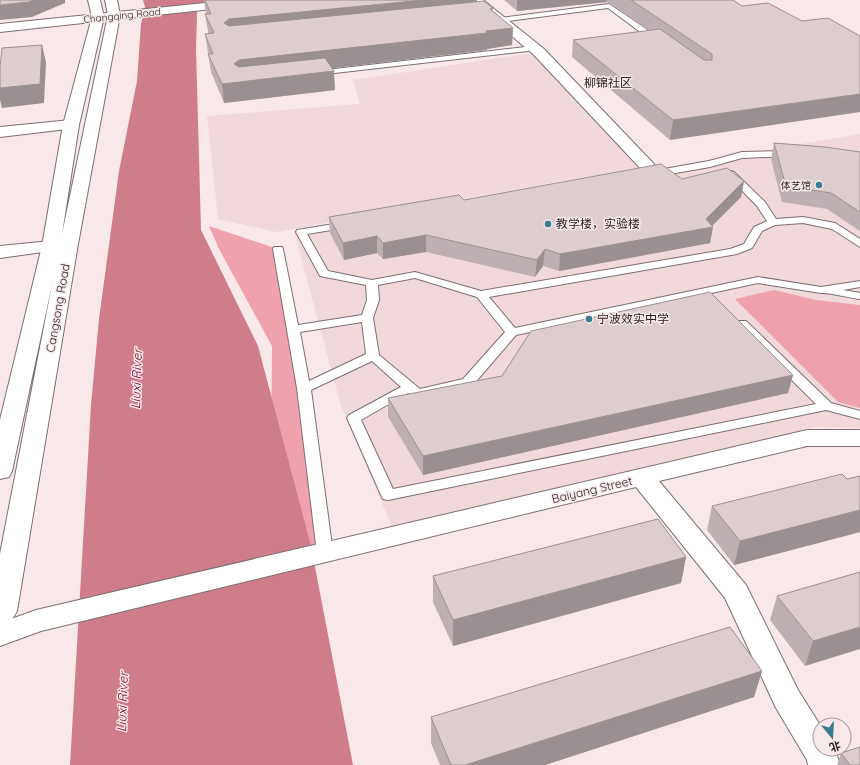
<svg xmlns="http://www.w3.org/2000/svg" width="860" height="765" viewBox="0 0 860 765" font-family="Quicksand,'Noto Sans SC',sans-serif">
  <rect width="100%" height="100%" fill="#f8e8ea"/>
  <g fill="#f1d8db">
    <polygon points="539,52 647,166 276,232 218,219 207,116 360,104 353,80"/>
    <polygon points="860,134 860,428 814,427 639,472 392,527 341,406 294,231"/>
  </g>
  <g fill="#efa1ae">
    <polygon points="209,226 278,249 325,553 270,566 272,346 219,249"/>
    <polygon points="774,290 816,300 860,305 860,408 838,402 735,299"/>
  </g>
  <polygon fill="#cf7c8b" points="143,0 227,0 200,3 197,12 196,49 201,230 258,346 311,546 353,765 70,765 91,405 99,319 119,171 137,81 141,24 145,7"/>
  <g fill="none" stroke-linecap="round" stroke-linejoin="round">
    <g stroke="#7d6f71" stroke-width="2">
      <g id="lane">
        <polygon points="609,4 661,39 661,43 655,43 608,8 500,22 496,20 500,18"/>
        <polygon points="534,46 538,48 537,50 317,75 313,73 317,71"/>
        <polygon points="789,151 792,152 792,156 742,158 710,167 653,177 648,174 653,171 709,161 742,152"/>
        <path d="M 731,171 L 734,172 L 765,202 L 776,219 L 803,217 L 835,223 L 860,239 L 860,247 L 832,229 L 803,223 L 775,225 L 762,231 L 752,248 L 737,254 L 489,297 L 515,328 L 758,277 L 821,287 L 860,281 L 860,287 L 843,290 L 860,293 L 860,299 C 850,298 829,292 821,293 L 758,283 L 516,335 L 473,385 L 417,398 L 408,393 L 361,420 L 393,489 L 816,404 L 738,327 L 736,324 L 738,321 L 746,321 L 831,403 L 860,411 L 860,419 L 826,410 L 388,500 L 383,499 L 381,495 L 347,418 L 349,415 L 401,387 L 372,361 L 311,390 L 333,553 L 331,557 L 325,559 L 319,557 L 317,553 L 297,388 L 273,249 L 274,247 L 282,247 L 283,249 L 298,325 L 362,315 L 367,300 L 366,285 L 320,276 L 296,232 L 297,230 L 346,222 L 350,223 L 351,225 L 350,227 L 307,234 L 328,271 L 372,280 L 415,272 L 481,291 L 730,249 L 744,244 L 754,227 L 767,221 L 757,206 L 728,176 L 726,174 L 728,172 ZM 415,278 L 477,297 L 505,332 L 463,379 L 420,389 L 379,355 L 373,318 L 379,300 L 378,285 ZM 362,322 L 366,354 L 309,381 L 300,332 Z"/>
      </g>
    </g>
    <g stroke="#7d6f71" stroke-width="2">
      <g id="street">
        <polygon points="234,0 274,0 268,3 0,32 0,24"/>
        <polygon points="470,0 483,0 544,49 653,163 655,166 653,169 647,171 641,169 534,55"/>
        <polygon points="71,120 76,122 79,125 76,128 0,137 0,127"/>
        <polygon points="51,241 57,242 60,246 57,250 0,258 0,246"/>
        <polygon points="807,430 860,430 860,446 807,446 659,481 746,585 798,690 820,725 820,749 835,749 840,765 808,765 807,760 776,708 725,598 636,487 41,631 0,646 0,623 36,610"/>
      </g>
    </g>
    <g stroke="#7d6f71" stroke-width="2">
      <polygon id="secondary" points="88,0 100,0 104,17 79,125 62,234 108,15 105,0 117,0 120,15 78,244 17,611 10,623 0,626 0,554 53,280 12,471 9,477 0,479 0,420 42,246 63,125 92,17"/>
    </g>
    <use href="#lane" fill="#fff" fill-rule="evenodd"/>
    <use href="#street" fill="#fff" fill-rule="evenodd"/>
    <use href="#secondary" fill="#fff" fill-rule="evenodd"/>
  </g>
  <g fill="#beb0b2">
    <polygon points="204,0 477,0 477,2 493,8 493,11 513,28 512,45 487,49 487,50 332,68 335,90 224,103 211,72 205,34 208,33 208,31 205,14 206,14"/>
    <polygon points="504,0 733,0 742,6 670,140 572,57 573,40 650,31 607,2 517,11"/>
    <polygon points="774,143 860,152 860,231 827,209 782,202 771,159"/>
    <polygon points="682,179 744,181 741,197 712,226 710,243 559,271 543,266 535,277 426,252 383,259 377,253 344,260 330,233 329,217 464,200"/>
    <polygon points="793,375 788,393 423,475 388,417 388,398"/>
    <polygon points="860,476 860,532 734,565 707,530 712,506 847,479"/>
    <polygon points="686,557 681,583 453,646 433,602 433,576"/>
    <polygon points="860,572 805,666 770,620 777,596"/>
    <polygon points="762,671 754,697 545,765 440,765 431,743 431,717"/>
    <polygon points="841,753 860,765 837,765"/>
  </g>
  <g fill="#9b9091">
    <polygon points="34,0 65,0 65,3 32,17 0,20 0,5"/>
    <polygon points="424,0 477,0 476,11 231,37 224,23 229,19"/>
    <polygon points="517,0 607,0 607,2 517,11"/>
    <polygon points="513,28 512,45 487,49 487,50 241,79 234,64 239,60"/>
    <polygon points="42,45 46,62 44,103 2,108 0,100 0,88"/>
    <polygon points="334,71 335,90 224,103 222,84"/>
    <polygon points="860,94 860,112 670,140 673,120"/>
    <polygon points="744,181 741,197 711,227 713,227 710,243 559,271 560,254 706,219"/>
    <polygon points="426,235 426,252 383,259 383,243"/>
    <polygon points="377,236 377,253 344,260 343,243"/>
    <polygon points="545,249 543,266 535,277 537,260"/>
    <polygon points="793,375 788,393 423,475 423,456"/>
    <polygon points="860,510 860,532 734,565 740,541"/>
    <polygon points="686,557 681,583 453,646 453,620"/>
    <polygon points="860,627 860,649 805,666 813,641"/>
    <polygon points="762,671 754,697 545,765 465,765"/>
  </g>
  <g fill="#ddcdcf" stroke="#9b9091">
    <polygon points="0,0 34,0 29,2 0,5"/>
    <polygon points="205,0 424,0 229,19 224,23 229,26 484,1 493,8 490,9 513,28 486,31 487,33 239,60 234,64 239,67 325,58 334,71 222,84 208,54 213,54 205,34 214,33 205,14 211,14"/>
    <polygon points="631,0 733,0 742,6 768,3 802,21 828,18 860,36 860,94 673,120 573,40 660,29 704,60 712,60 712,54"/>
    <polygon points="42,45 40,84 0,88 0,67 2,48"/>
    <polygon points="774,143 825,147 860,152 860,212 831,193 786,186"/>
    <polygon points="661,164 682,179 727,168 744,181 706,219 713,227 560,254 545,249 537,260 426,235 383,243 377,236 343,243 329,217 459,195 464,200"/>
    <polygon points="710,292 793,375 423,456 388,398 502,376 531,331"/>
    <polygon points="842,474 847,479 860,476 860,510 740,541 712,506"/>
    <polygon points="658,519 686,557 453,620 433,576"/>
    <polygon points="860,572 860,627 813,641 777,596"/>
    <polygon points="730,627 762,671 465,765 451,765 431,717"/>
    <polygon points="860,747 860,765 850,765 841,753"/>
  </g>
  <g fill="#3a7b8d" stroke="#f8e8ea" stroke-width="1.5">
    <circle cx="819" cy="185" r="4"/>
    <circle cx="548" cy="224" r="4"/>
    <circle cx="589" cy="319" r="4"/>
  </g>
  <g text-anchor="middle" stroke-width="3" stroke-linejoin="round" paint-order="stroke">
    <g font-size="10" fill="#251f20" stroke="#f8e8ea">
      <text transform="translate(122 15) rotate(-6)" y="4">Changqing Road</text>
    </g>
    <g font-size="10" fill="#251f20" stroke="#f8e8ea" text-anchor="end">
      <text x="811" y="189">体艺馆</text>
    </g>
    <g font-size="12" fill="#251f20" stroke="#f8e8ea">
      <text x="608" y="87">柳锦社区</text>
    </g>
    <g font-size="12" fill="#251f20" stroke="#f8e8ea" text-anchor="start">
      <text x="556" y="228">教学楼，实验楼</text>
      <text x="597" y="323">宁波效实中学</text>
    </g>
    <g font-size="12" fill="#251f20" stroke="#f8e8ea">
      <text transform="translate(58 308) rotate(-80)" y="4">Cangsong Road</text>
      <text transform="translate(592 490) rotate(-13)" y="4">Baiyang Street</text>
    </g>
    <g font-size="13" font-style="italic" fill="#700a2e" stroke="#f8e8ea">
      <text transform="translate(136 379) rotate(-88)" y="5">Liuxi River</text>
      <text transform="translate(122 702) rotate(-88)" y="5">Liuxi River</text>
    </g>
  </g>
  <g transform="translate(832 737) rotate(162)"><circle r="19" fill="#f8e8ea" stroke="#a49899"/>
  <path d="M0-3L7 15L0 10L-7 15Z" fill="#3a7b8d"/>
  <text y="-6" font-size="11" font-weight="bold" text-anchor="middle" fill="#251f20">北</text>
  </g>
</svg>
